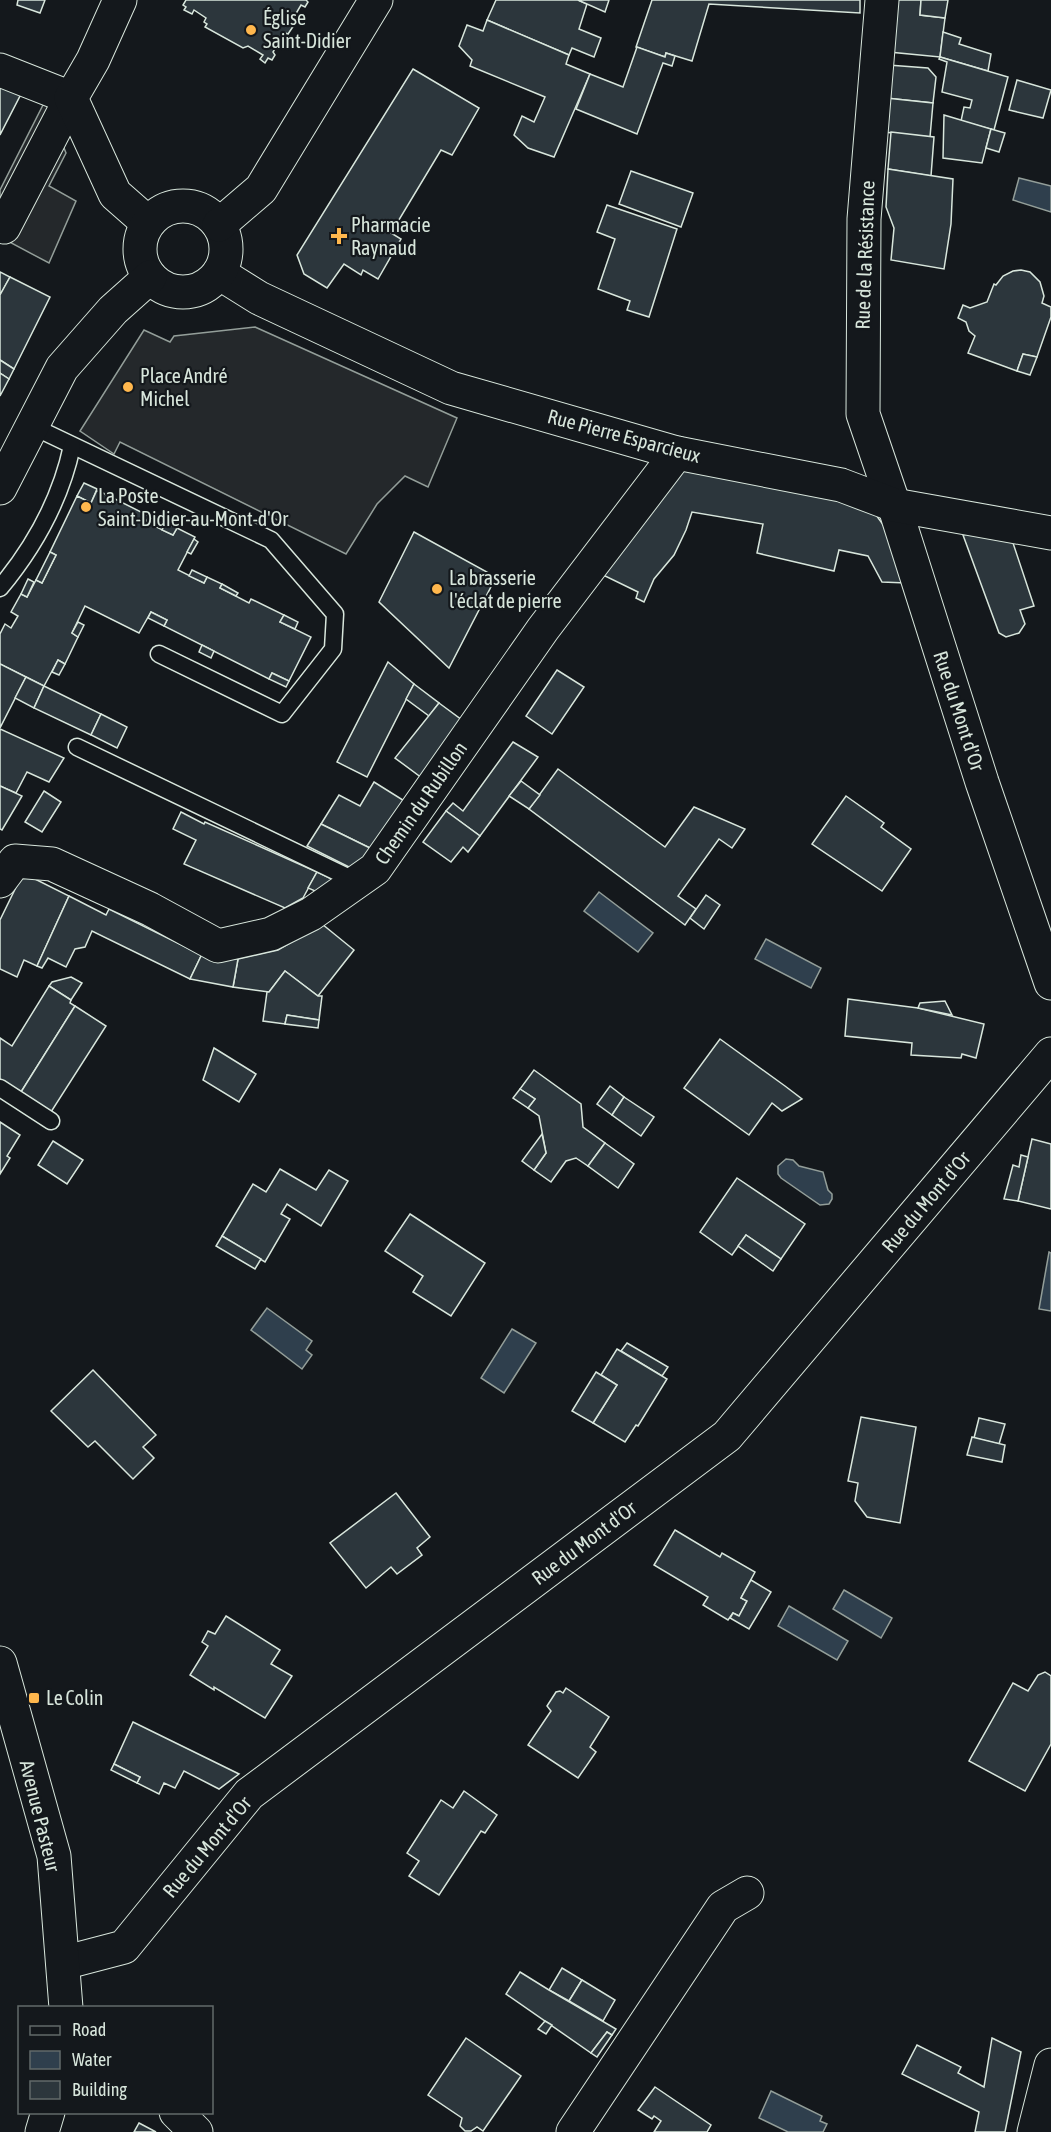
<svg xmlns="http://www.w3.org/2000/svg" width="1051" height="2132" viewBox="0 0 1051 2132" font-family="'Asap Condensed',sans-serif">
  <rect width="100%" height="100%" fill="#14181c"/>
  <g fill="#24282b" stroke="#939e99" stroke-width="1.5">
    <polygon points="45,101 66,153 49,186 76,201 49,263 0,237 0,190"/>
    <polygon points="255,327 457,418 428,487 405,476 377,504 346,554 120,442 114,454 80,431 144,330 170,342 174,336"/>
  </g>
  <g fill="#2f3f4d" stroke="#939e99" stroke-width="1.5">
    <polygon points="1019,178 1051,186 1051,212 1013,200"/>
    <polygon points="599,892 653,933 638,952 584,911"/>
    <polygon points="766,939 821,968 811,988 755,959"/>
    <polygon points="786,1159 793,1160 799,1166 823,1172 828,1190 832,1194 832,1199 829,1204 820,1205 781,1178 778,1174 778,1166"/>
    <polygon points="1049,1252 1051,1253 1051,1311 1039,1309"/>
    <polygon points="267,1308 312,1341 306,1350 312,1355 302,1369 251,1330"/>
    <polygon points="512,1329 536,1343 504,1393 481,1378"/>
    <polygon points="844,1590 892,1618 881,1638 833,1609"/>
    <polygon points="789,1606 848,1641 837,1660 778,1626"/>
    <polygon points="771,2091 822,2116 820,2121 827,2124 823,2132 788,2132 759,2118"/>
  </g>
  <g fill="#2c363c" stroke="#d8e6dc" stroke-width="1.5">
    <polygon points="18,0 45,0 40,13 17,5"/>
    <polygon points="186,0 306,0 308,2 305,7 301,5 291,22 294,25 288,34 285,33 273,52 275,55 272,60 268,58 265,63 260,59 263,55 248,46 243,48 205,27 207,24 204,22 206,18 194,10 192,14 184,10 186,7 183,5"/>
    <polygon points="496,0 578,0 587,4 579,29 601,38 594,57 572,48 569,55 487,20"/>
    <polygon points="578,0 609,0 605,12"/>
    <polygon points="652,0 860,0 860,13 709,4 692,61 666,53 665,57 636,47"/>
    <polygon points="892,0 921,0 920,15 945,18 940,57 889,52"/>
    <polygon points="921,0 948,0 945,18 920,15"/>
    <polygon points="487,20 569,55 566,64 590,74 554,157 528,148 514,135 522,116 534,122 545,97 470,66 472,60 459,46 467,25 483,31"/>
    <polygon points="943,32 961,38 959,44 991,54 988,71 940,57"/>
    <polygon points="637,47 665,57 666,53 675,56 672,66 663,63 637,134 576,109 590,74 623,87"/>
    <polygon points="940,57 1008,77 994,130 961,121 964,107 970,108 972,100 942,92 947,62 939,59"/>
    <polygon points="888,65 928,68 936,77 933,103 886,98"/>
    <polygon points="413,69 479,108 452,155 441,150 391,233 401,239 378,279 363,270 361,275 344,264 327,288 304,274 297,255"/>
    <polygon points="1017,80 1051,90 1043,118 1009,110"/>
    <polygon points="0,85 21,94 0,135"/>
    <polygon points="886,98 933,103 930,137 884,132"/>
    <polygon points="944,115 991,129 982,163 943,158"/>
    <polygon points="991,129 1005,133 999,152 986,148"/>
    <polygon points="891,132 934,137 931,176 888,169"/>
    <polygon points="888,169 953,179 951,224 944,269 891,260 894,228 886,207"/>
    <polygon points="631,171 693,193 681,227 619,204"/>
    <polygon points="607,205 677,229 649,317 627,310 630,301 598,289 615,239 597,232"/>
    <polygon points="1021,270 1030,272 1040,282 1044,296 1042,303 1051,307 1051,317 1037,357 1023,354 1017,371 968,353 975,336 969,331 966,322 958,318 963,305 970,308 987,302 994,284 996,285 1003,276 1013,271"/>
    <polygon points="0,272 10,277 0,295"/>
    <polygon points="10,277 50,297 14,369 0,360 0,295"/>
    <polygon points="1023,354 1037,357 1030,375 1017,371"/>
    <polygon points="0,360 14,369 9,379 0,373"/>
    <polygon points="0,373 9,379 0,396"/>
    <polygon points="684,467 871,508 892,537 906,583 882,582 868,556 839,550 834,571 757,553 763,524 692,512 686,530 674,555 654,579 644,602 636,598 638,592 603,575"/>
    <polygon points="84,483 97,489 91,503 77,496"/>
    <polygon points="97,490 149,516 146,522 173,535 177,528 195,537 178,570 204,583 207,577 222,584 220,588 249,603 251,599 284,615 280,622 311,637 289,681 272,673 269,679 164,626 167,620 151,612 139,633 85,606 72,633 78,637 65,664 58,660 44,686 0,664 0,634 5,624 11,628 18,616 11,612 21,594 27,597 36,580 42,583 56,555 50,552 77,496 91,503"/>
    <polygon points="166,523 177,528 173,535 162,530"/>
    <polygon points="414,532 496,577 449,668 379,602"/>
    <polygon points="976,532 1011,537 1034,606 1020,610 1025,624 1019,633 1006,637 999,633 963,535"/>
    <polygon points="194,539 198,542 191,554 187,552"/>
    <polygon points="50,552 56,555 42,583 36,580"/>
    <polygon points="192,570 207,577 204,583 189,576"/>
    <polygon points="28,579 34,582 27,597 21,594"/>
    <polygon points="222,584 238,593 236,596 220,588"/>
    <polygon points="151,612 167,620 164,626 148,618"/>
    <polygon points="284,615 298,622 295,629 280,622"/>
    <polygon points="78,622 84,625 78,637 72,633"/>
    <polygon points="202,645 214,651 211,658 199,652"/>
    <polygon points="58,660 65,664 59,675 52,672"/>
    <polygon points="388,662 414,684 367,777 337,762"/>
    <polygon points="0,664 26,677 0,728"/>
    <polygon points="557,670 584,687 552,734 526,716"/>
    <polygon points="272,673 289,681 286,687 269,679"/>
    <polygon points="26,677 44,686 34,708 15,698"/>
    <polygon points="414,684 439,703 429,716 406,699"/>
    <polygon points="44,686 101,714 91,735 34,708"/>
    <polygon points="439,703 466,723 422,778 395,758"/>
    <polygon points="101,714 127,727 117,748 91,735"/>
    <polygon points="0,729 64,758 49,782 27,772 16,793 0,786"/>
    <polygon points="513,742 538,757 480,836 446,811 453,803 463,811"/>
    <polygon points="558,769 665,847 694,807 745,829 732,848 719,839 678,896 696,909 685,925 529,809"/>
    <polygon points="521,781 540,795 529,809 509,796"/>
    <polygon points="374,782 406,802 374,850 321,824 339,795 360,806"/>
    <polygon points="0,786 22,796 2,830 0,829"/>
    <polygon points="44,791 61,802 42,832 25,822"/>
    <polygon points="846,796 884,823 881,827 911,849 882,891 812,844"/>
    <polygon points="446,811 480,836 468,852 463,847 451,862 423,842"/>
    <polygon points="181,812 204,824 205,822 317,872 303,898 285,908 184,864 196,840 173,829"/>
    <polygon points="321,824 374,850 353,869 307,846"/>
    <polygon points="317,872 338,882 322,894 308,888"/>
    <polygon points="23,873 69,896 37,966 24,960 17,977 0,969 0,920"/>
    <polygon points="706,895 720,905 704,929 690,918"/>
    <polygon points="69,896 106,915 109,909 198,953 202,954 190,979 92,931 85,947 75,949 66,967 48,958 42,968 37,966"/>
    <polygon points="322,924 354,950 318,996 285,971 269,992 233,987 238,959 278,950"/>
    <polygon points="202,954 238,959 233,987 190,979"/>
    <polygon points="285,971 318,996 322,996 319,1020 287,1015 285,1024 263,1021 267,992 269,992"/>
    <polygon points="71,977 82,983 71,1000 49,986 52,982"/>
    <polygon points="49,986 71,1000 70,1003 75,1006 21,1092 0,1079 0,1038 12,1046"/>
    <polygon points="848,999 918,1008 984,1024 976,1058 962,1054 961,1058 911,1055 912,1043 845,1036"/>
    <polygon points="945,1001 952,1015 918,1008 920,1003"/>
    <polygon points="75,1006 106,1026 51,1112 21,1092"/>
    <polygon points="287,1015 319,1020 318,1028 285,1024"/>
    <polygon points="720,1039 785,1086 802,1099 782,1111 772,1103 749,1135 684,1088"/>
    <polygon points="214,1048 256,1074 239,1102 203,1080"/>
    <polygon points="534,1070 581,1104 583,1127 605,1143 588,1166 576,1158 566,1161 551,1182 534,1170 546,1153 539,1116 528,1108 535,1099 520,1089"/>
    <polygon points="610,1086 624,1097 612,1115 597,1104"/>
    <polygon points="520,1089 535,1099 528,1108 513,1098"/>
    <polygon points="624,1097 654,1117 641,1136 612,1115"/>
    <polygon points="0,1122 20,1135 7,1156 10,1158 0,1174"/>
    <polygon points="542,1134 546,1153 534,1170 522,1161"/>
    <polygon points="1032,1139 1051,1144 1051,1209 1018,1201"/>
    <polygon points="53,1141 83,1160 67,1184 38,1165"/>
    <polygon points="605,1143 634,1164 618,1188 588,1166"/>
    <polygon points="1021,1155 1028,1157 1018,1201 1004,1199 1013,1165 1019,1167"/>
    <polygon points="280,1169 316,1190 329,1170 348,1181 321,1226 287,1204 281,1214 290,1219 265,1262 222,1236 253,1184 266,1192"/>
    <polygon points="737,1178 805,1224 781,1259 746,1235 732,1255 700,1232"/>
    <polygon points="410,1214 485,1263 451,1316 413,1292 423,1276 385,1251"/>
    <polygon points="746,1235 781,1259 773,1271 738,1246"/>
    <polygon points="222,1236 261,1259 255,1269 216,1246"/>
    <polygon points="627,1343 668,1367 662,1376 621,1351"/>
    <polygon points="617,1349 667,1379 638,1426 636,1425 625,1442 593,1423 617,1385 601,1375"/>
    <polygon points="93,1370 156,1435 143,1447 154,1458 133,1479 95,1441 88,1447 51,1411"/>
    <polygon points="596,1372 617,1385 593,1423 572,1411"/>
    <polygon points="861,1417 916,1427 900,1523 867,1517 855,1501 858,1483 848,1481"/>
    <polygon points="979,1418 1005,1424 999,1444 974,1438"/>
    <polygon points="972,1437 1005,1445 1002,1462 967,1455"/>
    <polygon points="396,1493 430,1537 417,1548 422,1555 397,1574 391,1567 366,1588 330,1543"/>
    <polygon points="675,1530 720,1557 722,1553 755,1572 741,1598 747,1601 739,1616 733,1613 728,1620 703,1605 708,1597 654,1565"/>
    <polygon points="751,1580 771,1592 749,1629 730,1618 733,1613 739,1616 747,1601 741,1598"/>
    <polygon points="226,1616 280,1650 271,1664 292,1676 265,1718 214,1687 214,1690 190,1675 208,1646 202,1642 208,1631 215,1634"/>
    <polygon points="1045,1672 1051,1676 1051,1744 1025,1791 969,1761 1013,1683 1028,1691 1038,1675"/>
    <polygon points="566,1688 609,1717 590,1747 596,1752 578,1778 528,1745 551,1711 547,1706 556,1692 560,1691 563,1693"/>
    <polygon points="133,1722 239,1774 219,1789 184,1771 175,1788 164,1783 159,1794 137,1783 140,1777 114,1764"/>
    <polygon points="114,1764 140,1777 137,1783 111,1770"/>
    <polygon points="464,1791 497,1815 485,1833 481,1831 439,1895 409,1876 419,1861 407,1853 441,1800 453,1808"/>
    <polygon points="562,1968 582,1980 569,2001 549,1990"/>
    <polygon points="520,1972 549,1990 616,2029 612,2035 607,2032 591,2053 506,1994"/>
    <polygon points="582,1980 615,2000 603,2021 569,2001"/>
    <polygon points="545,2021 552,2025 546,2034 538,2029"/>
    <polygon points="607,2032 612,2035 597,2057 591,2053"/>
    <polygon points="466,2038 521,2076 483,2131 477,2127 471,2131 465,2131 460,2126 462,2118 428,2095"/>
    <polygon points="992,2038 1021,2052 1005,2132 975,2132 979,2112 902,2074 917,2045 961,2067 958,2073 984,2087"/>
    <polygon points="655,2087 711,2125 707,2132 654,2132 661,2121 654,2116 652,2119 638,2110"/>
    <polygon points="139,2123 156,2132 134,2132"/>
  </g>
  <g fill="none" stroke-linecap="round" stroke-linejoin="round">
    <g stroke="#d8e6dc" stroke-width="19">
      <g id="lane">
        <polyline points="32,426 271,540 335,614 333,649 282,714 159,654"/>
        <path d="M 0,588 C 34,547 61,498 72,446"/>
        <polyline points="77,747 358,882"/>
        <polyline points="0,1088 51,1121"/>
      </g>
    </g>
    <g stroke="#d8e6dc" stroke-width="35">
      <g id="street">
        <polyline points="882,0 864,219 863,414 894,505 982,782 1051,983"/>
        <polyline points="0,70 71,98 4,227 0,225"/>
        <polyline points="219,273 259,298 451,388 677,453 841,485 894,505 1051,533"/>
        <polyline points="0,881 15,861 52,864 150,909 218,946 271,934 311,914 375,869 543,629 677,453"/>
        <polyline points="63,1963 124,1947 249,1794 727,1436 1051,1054"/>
        <polyline points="176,2112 196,2132"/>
        <polyline points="573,2132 723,1907 747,1893"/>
        <polyline points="1034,2132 1051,2065"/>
      </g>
    </g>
    <g stroke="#d8e6dc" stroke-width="35">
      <g id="secondary">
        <polyline points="120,0 93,60 71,98 115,194 148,223"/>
        <circle cx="183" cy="249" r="43"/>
        <polyline points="219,225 261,189 376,0"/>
        <polyline points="0,488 62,368 113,310 150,277"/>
        <polyline points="0,1663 54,1856 66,2008"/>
        <polyline points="42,2132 48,2112"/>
      </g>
    </g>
    <use href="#lane" stroke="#14181c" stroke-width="16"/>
    <use href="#street" stroke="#14181c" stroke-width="33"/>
    <use href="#secondary" stroke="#14181c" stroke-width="33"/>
  </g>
  <g fill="#ffb74d" stroke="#14181c" stroke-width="2">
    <circle cx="251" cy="30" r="6"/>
    <path d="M336 227h6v6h6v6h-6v6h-6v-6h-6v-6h6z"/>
    <circle cx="128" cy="387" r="6"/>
    <circle cx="86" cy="507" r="6"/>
    <circle cx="437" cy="589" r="6"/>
    <rect x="28" y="1692" width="12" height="12" rx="3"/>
  </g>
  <g text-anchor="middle" stroke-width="4.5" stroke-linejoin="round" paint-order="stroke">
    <g font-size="20" fill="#d8e6dc" stroke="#14181c" text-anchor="start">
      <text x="263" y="25">Église<tspan x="263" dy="23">Saint-Didier</tspan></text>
      <text x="351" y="232">Pharmacie<tspan x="351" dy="23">Raynaud</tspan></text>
      <text x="140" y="383">Place André<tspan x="140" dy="23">Michel</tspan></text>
      <text x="98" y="503">La Poste<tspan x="98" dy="23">Saint-Didier-au-Mont-d'Or</tspan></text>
      <text x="449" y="585">La brasserie<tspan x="449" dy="23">l'éclat de pierre</tspan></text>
      <text x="46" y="1705">Le Colin</text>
    </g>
    <g font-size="20" fill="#d8e6dc" stroke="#14181c">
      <text transform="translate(865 255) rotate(-88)" y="7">Rue de la Résistance</text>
      <text transform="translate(624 436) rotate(15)" y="7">Rue Pierre Esparcieux</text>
      <text transform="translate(959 711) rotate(72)" y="7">Rue du Mont d'Or</text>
      <text transform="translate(421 803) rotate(-55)" y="7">Chemin du Rubillon</text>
      <text transform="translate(926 1202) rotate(-50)" y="7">Rue du Mont d'Or</text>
      <text transform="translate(584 1543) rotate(-37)" y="7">Rue du Mont d'Or</text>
      <text transform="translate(40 1816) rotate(76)" y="7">Avenue Pasteur</text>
      <text transform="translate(207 1847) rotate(-50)" y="7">Rue du Mont d'Or</text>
    </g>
  </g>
  <rect x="18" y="2006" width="195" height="108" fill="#14181c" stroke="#626a69" stroke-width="1.5"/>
  <rect x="30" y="2026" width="30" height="9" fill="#14181c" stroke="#626a69" stroke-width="1.5"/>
  <text x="72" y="2036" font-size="18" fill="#d8e6dc">Road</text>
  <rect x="30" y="2051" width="30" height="18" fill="#2f3f4d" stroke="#626a69" stroke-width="1.5"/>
  <text x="72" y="2066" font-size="18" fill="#d8e6dc">Water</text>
  <rect x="30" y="2081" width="30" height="18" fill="#2c363c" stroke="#626a69" stroke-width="1.5"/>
  <text x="72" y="2096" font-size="18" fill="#d8e6dc">Building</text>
</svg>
